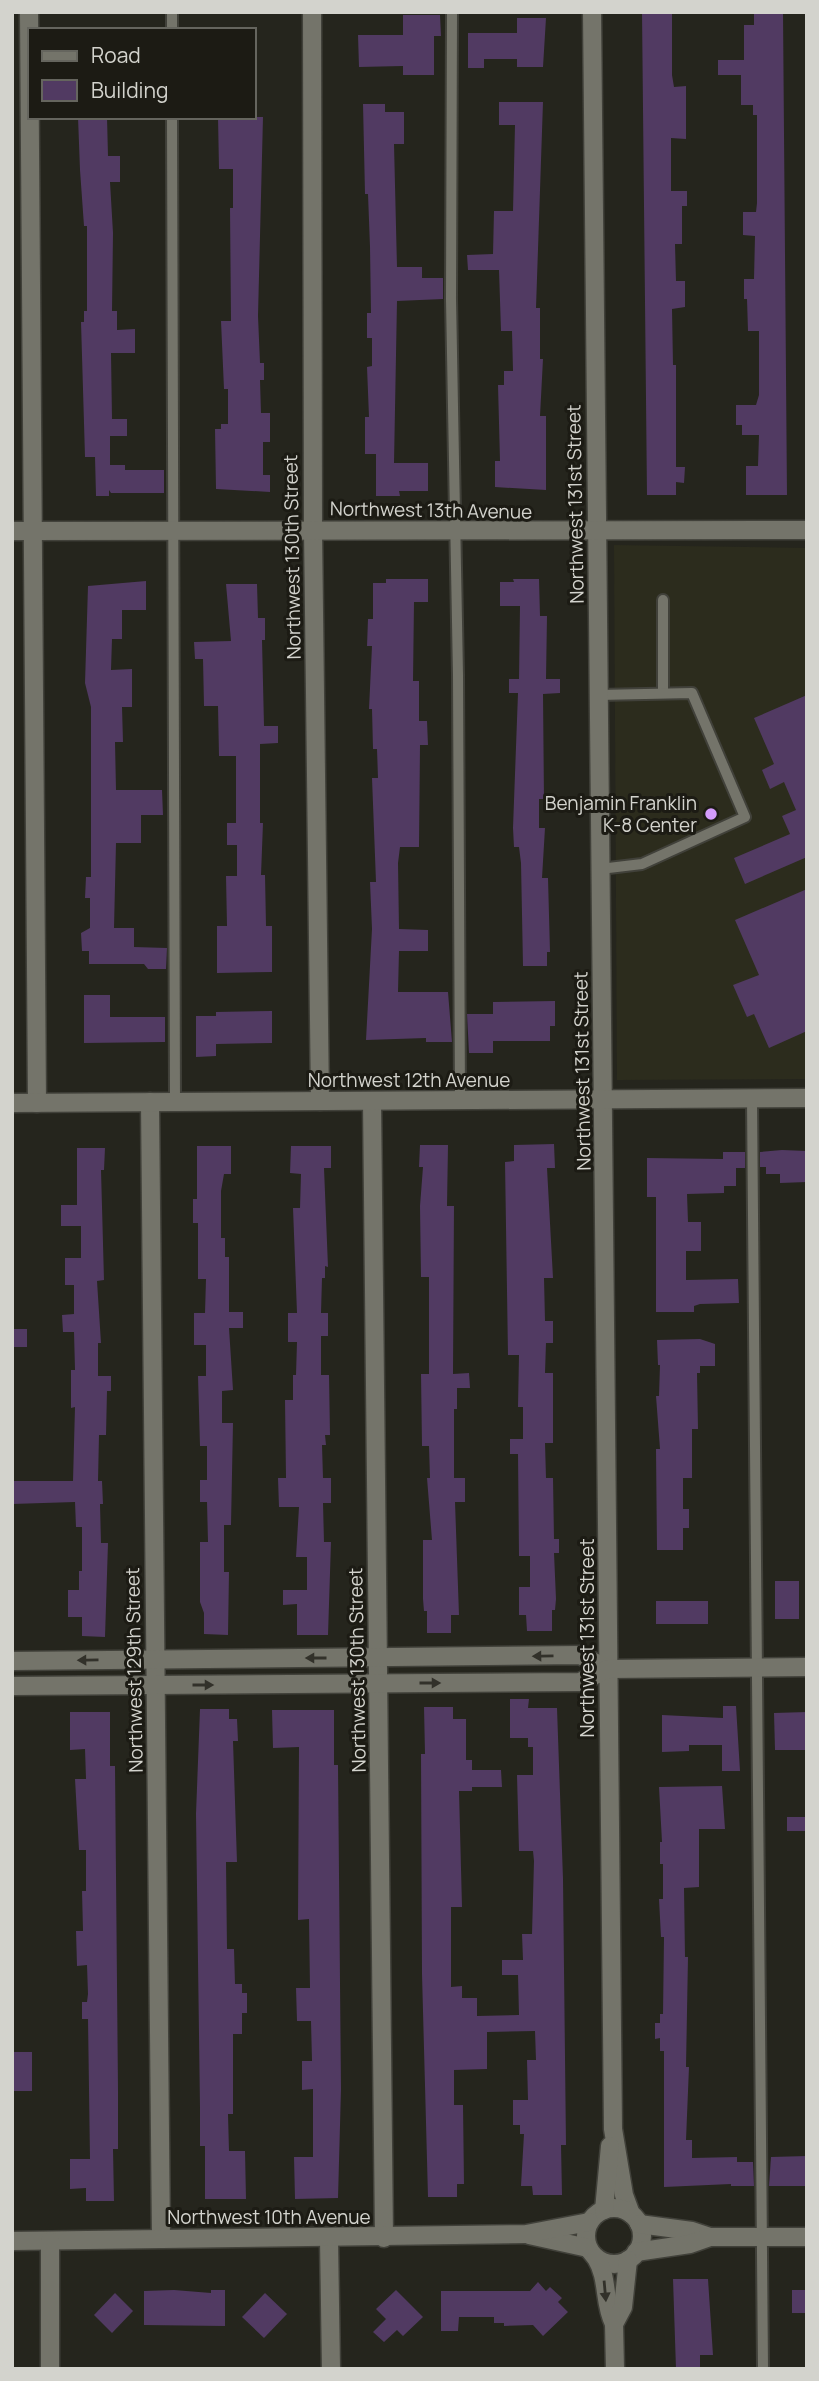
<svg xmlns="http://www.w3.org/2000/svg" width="819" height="2381" viewBox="0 0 819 2381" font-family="Manrope,sans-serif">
  <rect width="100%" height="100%" fill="#25251d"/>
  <polygon fill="#2c2c1d" points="614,545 807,548 807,1079 617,1080"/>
  <g fill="#513a62">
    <polygon points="642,12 672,12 672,75 674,87 686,86 686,139 671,138 671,191 687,191 687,206 682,206 682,244 675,244 676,281 685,281 685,307 672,309 673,365 676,365 676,467 685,467 684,483 676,482 676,495 647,495"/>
    <polygon points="754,12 783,12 787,495 746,495 746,466 758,466 759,435 742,435 742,425 736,425 736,405 756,405 759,395 759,331 748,331 747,299 744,299 744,279 754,279 755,236 743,235 743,212 756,212 757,203 757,115 753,115 753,105 741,105 741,75 718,75 718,60 744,60 744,25 754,25"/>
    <polygon points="403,15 440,15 441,36 434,36 434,75 403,75 403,66 359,67 358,35 403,35"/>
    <polygon points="517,18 546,18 543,67 517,67 517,59 484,59 484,68 468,68 468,33 517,33"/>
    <polygon points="499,102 543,102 536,308 540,308 540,359 543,359 540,416 546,416 546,490 495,487 495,461 500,461 498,385 504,385 504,371 513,371 512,331 501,331 499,270 468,270 467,255 493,254 494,211 513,211 515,125 499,125"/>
    <polygon points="363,104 385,104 385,112 404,112 404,144 394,144 397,267 422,267 422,278 443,278 443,299 397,301 394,463 428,463 428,491 399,491 400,496 376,496 376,454 365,454 365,417 369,417 367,367 372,366 372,338 367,338 367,313 371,313 370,247 368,194 365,194"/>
    <polygon points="78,117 107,117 108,156 120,156 120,182 110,182 113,233 112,311 117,311 117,330 135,329 135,353 111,353 112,419 127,419 127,436 110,436 110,465 125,465 125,470 164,470 164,493 111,493 109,490 109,496 96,496 95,457 85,457 81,322 84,322 84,311 87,311 87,226 84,226 80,170"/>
    <polygon points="218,117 263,117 258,316 260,363 264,363 264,380 260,380 261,413 270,413 270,442 263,442 263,475 270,475 270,492 216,489 215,429 221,429 221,424 228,424 228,389 224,389 221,321 231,321 230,208 233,208 233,169 219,169"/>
    <polygon points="386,579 428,579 428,602 414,602 413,681 419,681 419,721 427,721 428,745 420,745 419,847 400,847 398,863 399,929 428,930 428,951 399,951 398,992 448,992 452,1042 426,1042 426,1038 366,1040 372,929 370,882 376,882 372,778 378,778 377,749 373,749 372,709 369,709 372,646 367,646 368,619 373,619 373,583 386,583"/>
    <polygon points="513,579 539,579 540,616 547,616 546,679 560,679 560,693 543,694 544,799 539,799 539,828 545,828 542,878 548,878 550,952 547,952 547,966 523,966 521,863 519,847 514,847 513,828 518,693 509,693 509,679 519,679 520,606 500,606 500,582 514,582"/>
    <polygon points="146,581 146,610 122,610 122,639 112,639 111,670 132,669 132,707 122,707 123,742 115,742 116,790 162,790 163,815 141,815 141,843 116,843 114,928 134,928 134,947 167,948 166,969 148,969 144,964 89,964 89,951 82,951 81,933 90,928 90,898 85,898 86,877 91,877 91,707 85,683 88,586"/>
    <polygon points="226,584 257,584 258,618 265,618 265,640 262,640 264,726 278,726 278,743 260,744 260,823 263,823 261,875 265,875 266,926 272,926 272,972 217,973 217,926 227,926 226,876 237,876 237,845 227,845 227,823 236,823 236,756 219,756 218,706 204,706 203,659 195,659 194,642 231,641"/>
    <polygon points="807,695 807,857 745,884 734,858 790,834 782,816 796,810 784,782 770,789 762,770 774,764 754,718"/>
    <polygon points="807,889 807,1031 769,1048 754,1014 747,1017 733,985 759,975 735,920"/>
    <polygon points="84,995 110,995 110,1017 165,1017 165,1042 84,1043"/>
    <polygon points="555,1001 555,1026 550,1026 550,1041 493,1041 493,1053 469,1053 467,1014 493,1014 493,1002"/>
    <polygon points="272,1011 272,1043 216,1044 216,1056 196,1057 196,1016 216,1016 216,1012"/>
    <polygon points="554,1144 555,1168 547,1168 553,1278 544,1278 545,1321 553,1321 553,1343 546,1343 545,1373 553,1373 553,1443 545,1443 546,1478 553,1478 554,1539 559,1539 559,1553 554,1553 556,1599 555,1610 552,1610 552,1631 527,1631 526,1615 519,1615 519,1587 530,1587 530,1556 519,1556 518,1454 510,1454 510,1439 523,1439 523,1407 518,1407 519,1355 508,1355 505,1162 514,1161 514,1145"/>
    <polygon points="420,1145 448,1145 447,1206 454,1206 453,1374 469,1373 470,1388 457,1388 457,1409 454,1409 454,1478 465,1478 465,1502 455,1502 459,1615 451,1615 451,1633 427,1633 427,1611 424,1611 423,1599 423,1540 432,1540 427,1478 430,1478 429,1446 422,1446 421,1374 429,1374 429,1277 421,1277 420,1206 423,1167 419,1167"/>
    <polygon points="197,1146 231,1146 231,1174 224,1174 221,1191 221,1238 225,1238 225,1257 229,1257 229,1312 243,1312 243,1328 229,1328 233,1390 222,1391 222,1423 233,1423 231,1525 224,1525 224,1572 229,1572 228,1635 204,1634 204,1613 200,1602 200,1542 208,1542 207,1502 200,1502 200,1480 207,1480 207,1446 200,1446 198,1376 206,1376 206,1345 194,1345 194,1313 205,1313 206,1279 198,1279 198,1223 193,1223 193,1199 197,1199"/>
    <polygon points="291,1146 331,1146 331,1168 324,1168 328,1267 325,1266 325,1278 322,1278 321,1313 328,1313 328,1336 321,1336 321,1375 329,1375 330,1435 325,1435 326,1445 322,1445 323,1478 331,1478 331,1503 323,1503 324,1542 331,1542 328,1635 297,1635 297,1604 283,1605 283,1590 307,1590 307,1557 296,1557 299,1507 279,1507 278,1478 286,1478 285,1400 293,1400 293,1375 296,1375 297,1342 288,1342 288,1313 297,1313 293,1208 300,1208 301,1174 290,1173"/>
    <polygon points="77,1148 105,1148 104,1170 101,1170 104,1280 97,1281 101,1343 98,1343 98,1376 111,1376 111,1391 107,1391 106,1435 99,1435 98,1481 102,1481 103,1504 100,1504 101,1543 108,1543 105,1637 82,1636 82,1617 68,1617 68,1590 79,1590 79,1571 82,1571 82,1527 76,1527 75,1502 12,1504 12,1481 73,1481 75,1407 71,1408 71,1370 75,1370 74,1332 63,1332 62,1315 74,1314 74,1285 65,1285 65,1258 81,1258 81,1226 61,1226 61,1205 77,1205"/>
    <polygon points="782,1150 807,1151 807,1182 780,1183 780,1174 766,1174 766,1167 760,1167 760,1152"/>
    <polygon points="723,1152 745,1152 745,1168 736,1168 736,1186 724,1186 724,1193 687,1194 688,1222 701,1222 701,1251 686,1251 686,1280 738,1279 739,1303 700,1304 694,1306 694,1312 656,1312 656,1197 647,1197 647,1158 723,1159"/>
    <rect x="12" y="1329" width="15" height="18"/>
    <polygon points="700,1339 715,1344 715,1366 700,1366 700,1373 697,1373 698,1429 692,1429 692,1478 683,1478 683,1509 689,1509 689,1528 683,1528 683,1550 657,1550 656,1449 660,1449 656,1396 659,1396 660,1365 658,1365 657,1340"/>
    <rect x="775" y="1581" width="24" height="38"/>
    <rect x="656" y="1601" width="52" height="23"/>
    <polygon points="510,1699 529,1699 528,1708 557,1708 563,1879 566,2145 561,2145 562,2195 533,2195 532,2186 521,2186 524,2134 520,2134 520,2125 513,2125 513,2100 528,2100 527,2060 536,2060 535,2031 487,2032 487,2069 454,2070 454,2105 463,2105 464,2184 457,2184 457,2197 428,2197 422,1974 421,1754 425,1754 424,1707 453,1707 453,1719 466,1719 466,1760 472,1760 472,1770 501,1770 502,1787 472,1787 472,1791 459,1791 462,1907 451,1907 451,1987 462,1986 462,1998 477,1998 477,2016 519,2015 518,1975 502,1975 502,1960 523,1960 522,1934 532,1934 534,1861 533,1851 519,1851 517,1775 533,1775 533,1747 528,1747 528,1738 510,1738"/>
    <polygon points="723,1706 736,1706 740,1771 722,1771 722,1745 689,1745 689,1751 662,1752 662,1715 723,1718"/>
    <polygon points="200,1709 229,1709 229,1719 237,1719 238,1741 233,1741 237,1862 226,1862 227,1949 234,1949 235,1984 242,1984 242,1993 247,1993 247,2013 242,2013 242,2034 233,2034 233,2114 228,2114 229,2151 245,2151 246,2199 205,2199 205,2146 200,2146 200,2108 196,1814"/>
    <polygon points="272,1710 334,1710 334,1765 338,1765 341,2089 338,2198 295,2199 294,2157 313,2157 313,2089 302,2090 302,2061 312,2061 311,2021 297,2021 296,1988 310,1988 309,1919 298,1920 299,1747 273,1748"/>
    <polygon points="70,1712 110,1712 110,1766 115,1766 118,2091 118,2149 113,2149 114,2201 86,2201 86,2188 70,2189 70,2159 90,2159 88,2019 82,2019 82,2002 87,2002 88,1994 87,1965 77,1966 76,1931 83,1931 82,1891 86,1891 86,1850 79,1850 75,1779 86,1779 85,1749 70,1750"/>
    <polygon points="807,1712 807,1750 775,1750 774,1713"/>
    <polygon points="722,1786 725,1829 699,1829 699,1887 684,1888 685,1957 688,1957 686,2067 689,2067 686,2140 692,2140 692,2158 737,2157 737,2162 753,2162 754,2186 731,2186 731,2184 664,2187 664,2051 660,2051 660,2038 655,2039 655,2023 660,2023 660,2014 663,2014 664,1937 661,1937 659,1899 663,1899 663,1864 660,1864 660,1842 662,1842 659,1787"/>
    <rect x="787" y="1817" width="20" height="14"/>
    <rect x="12" y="2052" width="20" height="39"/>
    <polygon points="807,2156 807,2186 769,2186 771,2157"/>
    <polygon points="673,2279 708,2279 713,2355 700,2355 700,2368 676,2369"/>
    <polygon points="538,2282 546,2291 550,2287 562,2298 558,2302 568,2312 543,2336 533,2325 504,2326 504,2323 494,2323 494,2317 459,2317 458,2331 441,2331 441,2291 530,2291"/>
    <polygon points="174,2290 211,2293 211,2290 225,2290 225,2326 144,2325 144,2291"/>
    <polygon points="396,2290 423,2317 403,2336 397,2330 384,2342 373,2332 386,2319 376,2309"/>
    <rect x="792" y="2290" width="15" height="23"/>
    <polygon points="115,2293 133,2311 112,2333 94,2315"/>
    <polygon points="265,2293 287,2314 264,2338 242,2317"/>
  </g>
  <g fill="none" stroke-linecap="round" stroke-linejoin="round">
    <g stroke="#41413a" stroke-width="14">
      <g id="lane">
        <polyline points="172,12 172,30"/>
        <polyline points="452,12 451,299 458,675 460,1101"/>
        <polyline points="172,117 175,1102"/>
        <polyline points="663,600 663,693"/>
        <polyline points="598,695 692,693 745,817 642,864 600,869"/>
        <polyline points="752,1099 763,2369"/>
      </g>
    </g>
    <g stroke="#41413a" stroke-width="21">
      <g id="street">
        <polyline points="29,12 37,1103"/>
        <polyline points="312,12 313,530 320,1101"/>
        <polyline points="592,12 613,2129 624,2195 631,2214"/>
        <polyline points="12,531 807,530"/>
        <polyline points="372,1101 384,2238"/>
        <polyline points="150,1102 161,2238"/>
        <polyline points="12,1661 580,1655 608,1669"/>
        <polyline points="12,1686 580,1682 608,1669 807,1667"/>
        <circle cx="614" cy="2236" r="28"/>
        <polyline points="604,2210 610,2146"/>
        <polyline points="639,2224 692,2231 710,2237"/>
        <polyline points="529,2235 588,2248"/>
        <polyline points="329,2239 331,2369"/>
        <polyline points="12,2241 526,2234 589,2222"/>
        <polyline points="50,2241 50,2369"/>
        <polyline points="636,2252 690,2244 710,2237 807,2237"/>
        <path d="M 596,2258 C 609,2279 603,2302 614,2324"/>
        <polyline points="615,2369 614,2324 623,2307 628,2260"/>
      </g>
    </g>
    <g stroke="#41413a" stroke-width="21">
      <polyline id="secondary" points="12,1103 807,1098"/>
    </g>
    <use href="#lane" stroke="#74746a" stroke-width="10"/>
    <use href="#street" stroke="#74746a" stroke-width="18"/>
    <use href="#secondary" stroke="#74746a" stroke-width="18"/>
  </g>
  <defs><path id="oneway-solid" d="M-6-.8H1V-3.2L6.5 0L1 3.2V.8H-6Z" transform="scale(1.75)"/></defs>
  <g fill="#32312a">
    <use href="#oneway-solid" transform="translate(543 1656) rotate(179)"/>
    <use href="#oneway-solid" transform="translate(316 1658) rotate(180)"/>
    <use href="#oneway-solid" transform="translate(88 1660) rotate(179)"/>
    <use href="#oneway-solid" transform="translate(430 1683)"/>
    <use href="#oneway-solid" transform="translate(203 1685)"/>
    <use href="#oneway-solid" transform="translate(605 2291) rotate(85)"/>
  </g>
  <circle fill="#d49cfc" stroke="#1c1b14" stroke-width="2.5" cx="711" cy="814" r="7"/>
  <g text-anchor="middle" stroke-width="6" stroke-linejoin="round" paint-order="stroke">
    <g font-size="19" fill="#d3d3cd" stroke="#1c1b14">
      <text transform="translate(575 504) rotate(-91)" y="7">Northwest 131st Street</text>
      <text transform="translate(431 510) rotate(1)" y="7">Northwest 13th Avenue</text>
      <text transform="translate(292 557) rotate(-91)" y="7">Northwest 130th Street</text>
      <text transform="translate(582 1071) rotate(-91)" y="7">Northwest 131st Street</text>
      <text x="409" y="1087">Northwest 12th Avenue</text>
      <text transform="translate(587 1638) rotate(-90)" y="7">Northwest 131st Street</text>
      <text transform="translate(134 1670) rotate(-91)" y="7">Northwest 129th Street</text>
      <text transform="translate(357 1670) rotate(-91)" y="7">Northwest 130th Street</text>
      <text x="269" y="2224">Northwest 10th Avenue</text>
    </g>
    <g font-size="19" fill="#d3d3cd" stroke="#1c1b14" text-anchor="end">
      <text x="697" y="810">Benjamin Franklin<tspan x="697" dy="22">K-8 Center</tspan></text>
    </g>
  </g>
  <rect width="819" height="2381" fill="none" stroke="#d3d3cd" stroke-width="28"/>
  <rect x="28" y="28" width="228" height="91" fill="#1c1b14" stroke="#65655e" stroke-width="2"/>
  <rect x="42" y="51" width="35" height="10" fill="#74746a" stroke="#65655e" stroke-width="2"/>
  <text x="91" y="63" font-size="21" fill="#d3d3cd">Road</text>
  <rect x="42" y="80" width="35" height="21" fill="#513a62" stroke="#65655e" stroke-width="2"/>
  <text x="91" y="98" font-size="21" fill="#d3d3cd">Building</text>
</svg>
